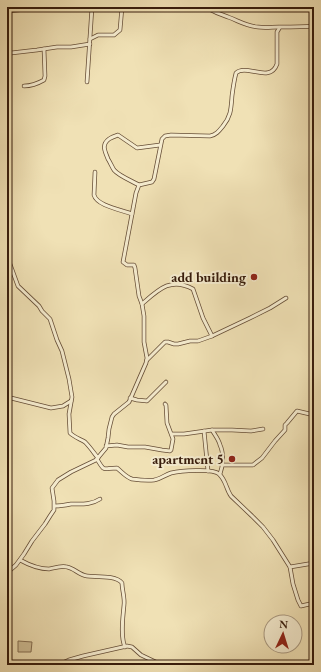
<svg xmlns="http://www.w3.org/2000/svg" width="321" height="672" viewBox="0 0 321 672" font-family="'EB Garamond',serif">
  <rect width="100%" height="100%" fill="#f0e1b5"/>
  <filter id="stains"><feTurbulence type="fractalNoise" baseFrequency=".005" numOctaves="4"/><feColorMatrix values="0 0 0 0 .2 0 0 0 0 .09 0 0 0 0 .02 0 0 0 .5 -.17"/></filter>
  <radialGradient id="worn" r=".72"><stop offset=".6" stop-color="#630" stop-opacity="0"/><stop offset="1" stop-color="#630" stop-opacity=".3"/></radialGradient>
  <polygon fill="#d1c098" stroke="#846e52" points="18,641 32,642 31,652 18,652"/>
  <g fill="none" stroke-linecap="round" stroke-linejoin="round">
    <g stroke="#654d36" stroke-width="4.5">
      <g id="street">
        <path d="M 205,7 C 214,12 219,14 228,17 C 239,21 246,26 258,27 C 265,28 272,27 279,27"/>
        <polyline points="7,11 49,7"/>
        <polyline points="90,39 98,35 114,35 120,30 122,7"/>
        <polyline points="7,55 11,53 37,50 57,47 71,47 90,44"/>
        <polyline points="87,82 92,7"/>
        <path d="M 24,86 C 31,86 37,84 44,80 L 45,76 L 44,49"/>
        <path d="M 95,172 L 94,195 C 97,206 122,210 132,214"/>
        <path d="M 139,185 C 132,181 119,176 114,170 C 112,167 110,162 108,159 C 105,151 101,145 109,139 C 112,137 115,136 118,135 L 137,148 L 160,145"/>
        <path d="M 7,256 L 18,286 L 39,306 L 42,311 L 50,319 L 57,340 L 62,351 L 69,379 L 72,397 L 69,414 L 70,433 C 74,437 80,439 85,442 C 90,447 94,453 98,458"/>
        <path d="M 142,304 C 159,289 171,277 193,289 L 203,318 L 212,336"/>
        <polyline points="147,360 165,342 168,342 174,344 178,344 190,341 198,341 212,336 250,318 270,308 286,298"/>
        <polyline points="7,397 51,408 63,406 71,401"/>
        <polyline points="130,398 137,400 147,401 166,382"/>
        <path d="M 212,430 C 215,435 219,440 220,445 C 224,453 223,466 220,474"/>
        <polyline points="204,431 208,471"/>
        <polyline points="172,434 184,434 212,430 232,430 251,431 263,429"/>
        <polyline points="106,446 117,445 128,447 145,447 162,450 170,451 171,450 173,439 167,423 166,405 165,404"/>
        <path d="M 97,459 C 105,473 103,468 117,468 C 122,472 126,477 132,479 C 139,480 147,481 154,480 C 160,479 165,475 171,473 C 180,471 213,468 219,474 C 226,480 226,489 231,496 L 252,516 L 263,527 L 273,540 L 290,567 L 293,584 L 298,600 L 301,606 L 314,603"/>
        <polyline points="222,465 253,465 262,458 275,441 285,430 285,425 287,423 297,411 314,415"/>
        <path d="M 55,506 C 60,506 66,505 71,504 C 82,504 91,505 100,499"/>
        <path d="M 20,560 C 29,565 38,569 49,569 C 54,568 62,565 67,567 C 74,568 79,575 87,576 C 96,577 116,575 122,583 C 122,590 125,598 124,605 C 123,617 120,636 125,647"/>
        <polyline points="290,567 314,563"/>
        <path d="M 7,575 L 9,571 L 16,565 L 24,554 L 32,541 L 45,524 L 50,516 L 54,510 L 54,501 L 52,488 L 58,480 L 71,472 L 96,460 L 106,448 L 108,438 L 109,429 L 112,417 L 114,414 L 129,402 L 146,363 L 147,358 L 144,342 L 144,316 L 142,304 L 139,296 L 135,268 L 134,265 L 127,265 L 123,262 L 136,193 L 139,185 L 152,182 L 154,179 L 162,139 L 165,136 L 171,135 L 210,136 C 216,135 219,131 223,126 C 231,116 231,109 232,96 C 233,88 234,81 236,73 C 246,63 270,84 277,64 L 277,32 L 280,27 C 291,27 302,27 314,26"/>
        <polyline points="312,637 314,640"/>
        <polyline points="58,665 69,660 83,656 127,646 132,647 141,655 162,665"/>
      </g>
    </g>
    <use href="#street" stroke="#f5eccf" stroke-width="3"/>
  </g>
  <g fill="#8f2418" stroke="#f5eccf" stroke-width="1.5">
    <circle cx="254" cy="277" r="4"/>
    <circle cx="232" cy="459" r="4"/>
  </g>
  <g text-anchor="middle" stroke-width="4" stroke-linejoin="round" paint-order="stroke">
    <g font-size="14" font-weight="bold" fill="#371c0c" stroke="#f5eccf" text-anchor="end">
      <text x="246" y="282">add building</text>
      <text x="224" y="464">apartment 5</text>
    </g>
  </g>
  <rect width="321" height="672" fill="none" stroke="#f0e1b5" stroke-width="24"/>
  <rect x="8" y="8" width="305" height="656" fill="none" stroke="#371c0c" stroke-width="2"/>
  <rect x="12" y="12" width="297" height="648" fill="none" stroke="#371c0c"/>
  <g transform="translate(283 634) rotate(4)"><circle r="19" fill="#f5eccf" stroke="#a99981"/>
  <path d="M0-3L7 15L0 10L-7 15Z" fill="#8f2418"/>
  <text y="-6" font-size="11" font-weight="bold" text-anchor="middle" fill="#371c0c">N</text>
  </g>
  <rect width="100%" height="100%" filter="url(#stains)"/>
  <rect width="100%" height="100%" fill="url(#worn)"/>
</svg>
